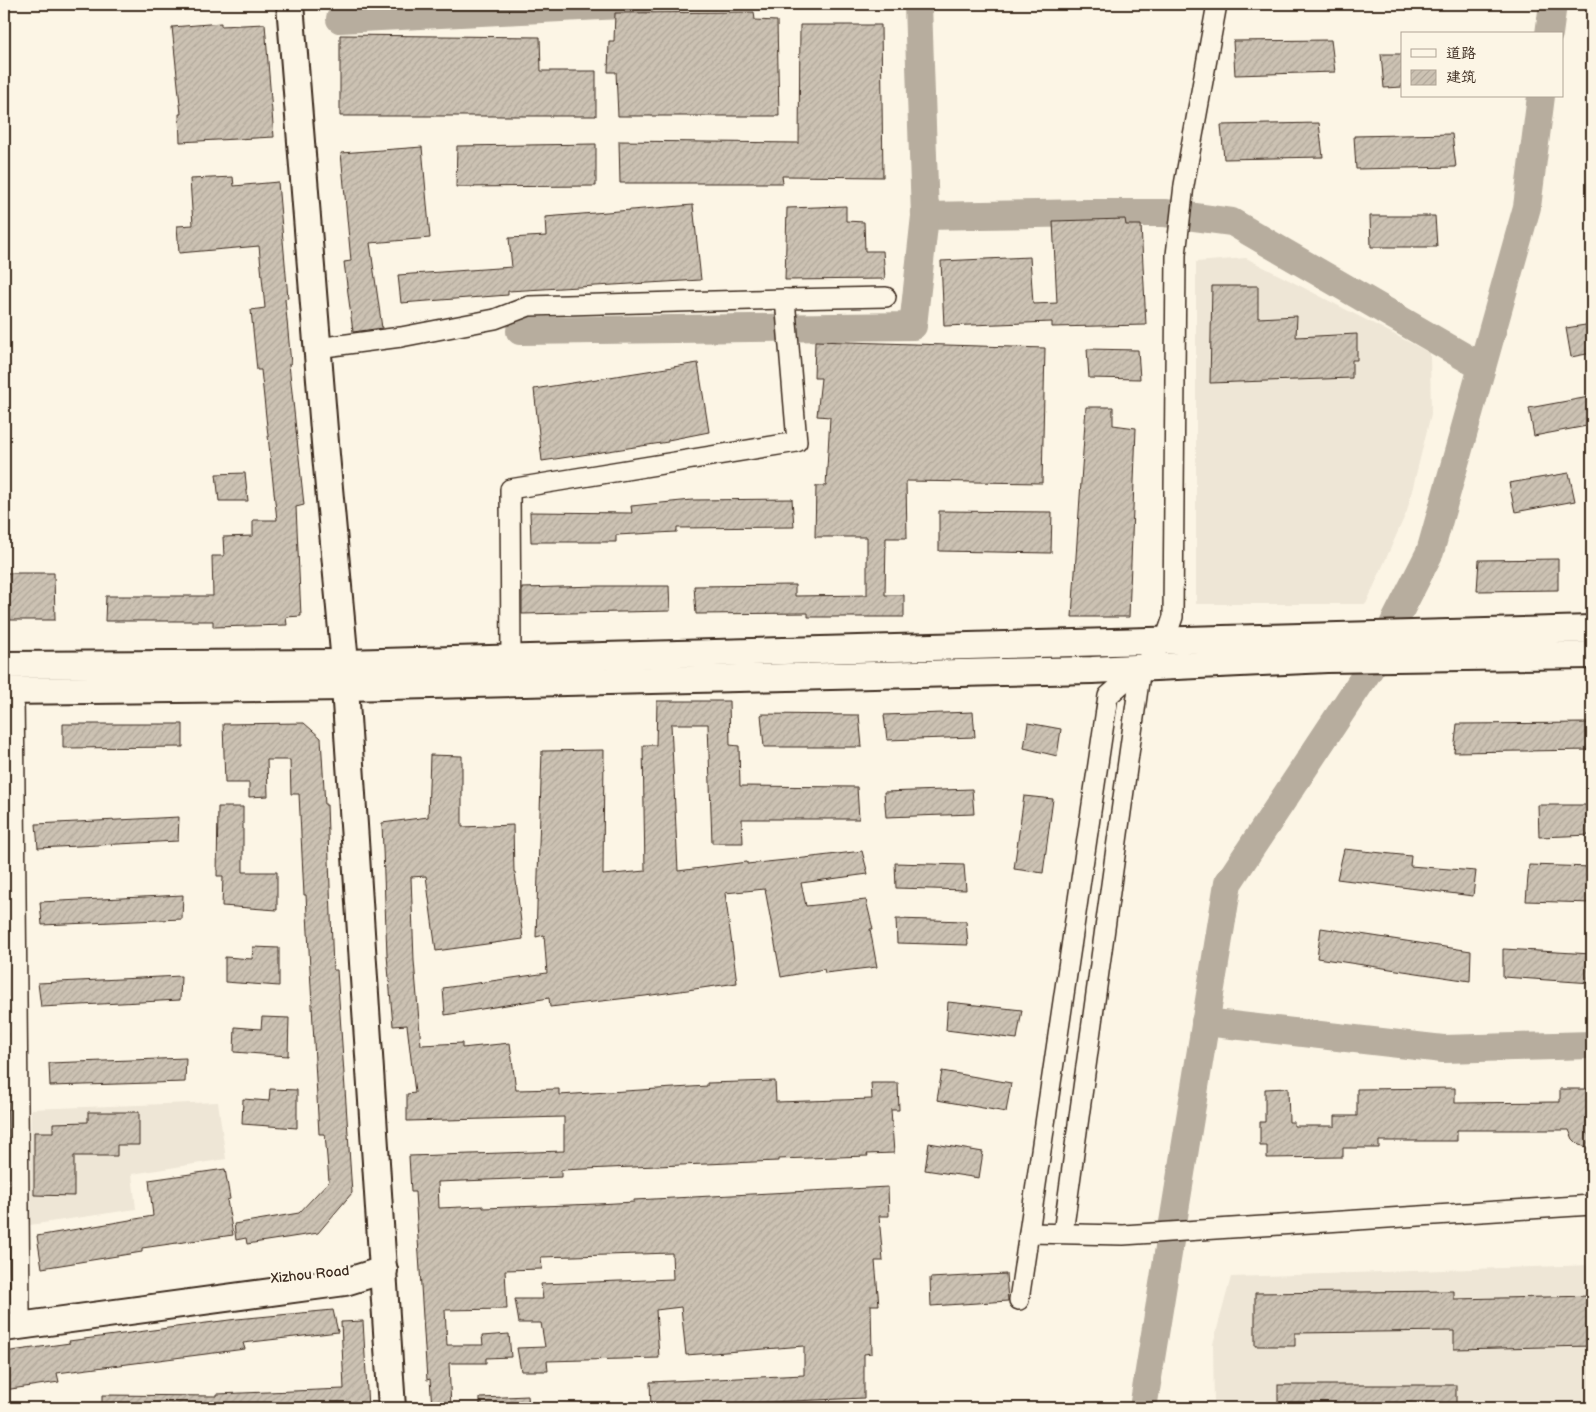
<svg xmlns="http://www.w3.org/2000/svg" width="1596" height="1412" viewBox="0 0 1596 1412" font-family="'Balsamiq Sans','LXGW WenKai TC',sans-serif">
  <defs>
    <pattern id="building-hatch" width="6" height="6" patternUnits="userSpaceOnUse" patternTransform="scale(1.25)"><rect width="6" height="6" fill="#ccc2b3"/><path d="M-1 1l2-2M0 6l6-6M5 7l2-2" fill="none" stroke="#b0a79a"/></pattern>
  </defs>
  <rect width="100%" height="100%" fill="#fcf5e5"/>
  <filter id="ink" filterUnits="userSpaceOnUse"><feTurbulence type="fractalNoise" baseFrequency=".02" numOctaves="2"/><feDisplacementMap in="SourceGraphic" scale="10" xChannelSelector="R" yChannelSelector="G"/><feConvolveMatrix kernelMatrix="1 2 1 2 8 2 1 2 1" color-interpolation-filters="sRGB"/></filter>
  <g filter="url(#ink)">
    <g fill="#eee6d6">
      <polygon points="1246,258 1430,353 1431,414 1407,511 1366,604 1196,604 1196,262"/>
      <polygon points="218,1102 226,1159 132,1174 136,1209 30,1225 31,1109"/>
      <polygon points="1592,1265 1592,1408 1214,1408 1213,1344 1231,1277"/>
    </g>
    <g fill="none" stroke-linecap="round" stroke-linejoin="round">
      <g stroke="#b7ad9e" stroke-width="28">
        <polyline points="918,4 925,216 1087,213 1165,213 1232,222 1482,367"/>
        <polyline points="340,19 641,4"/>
        <polyline points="1549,34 1553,4"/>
        <polyline points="520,331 913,326 925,216"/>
        <polyline points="1205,1022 1443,1049 1592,1045"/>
        <polyline points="1143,1408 1228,883 1373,664 1430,552 1527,207 1541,96"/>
      </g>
    </g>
    <g fill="url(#building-hatch)" stroke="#3b2a1e">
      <polygon points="754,12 755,20 777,21 779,116 618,116 616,72 608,72 609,41 614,41 615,13"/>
      <polygon points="221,23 221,26 265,24 274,137 180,142 179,114 181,114 172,27"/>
      <polygon points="800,25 881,25 883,177 782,176 783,183 620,183 619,141 799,143"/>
      <polygon points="340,35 540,37 541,71 596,71 596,116 340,116"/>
      <polygon points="1331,40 1335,72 1235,75 1233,41"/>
      <polygon points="1381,54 1402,54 1402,87 1384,88"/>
      <polygon points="1319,123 1323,157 1224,159 1221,125"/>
      <polygon points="1452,134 1456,167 1356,169 1354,136"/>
      <polygon points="596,144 596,186 456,187 457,146"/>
      <polygon points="422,147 430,238 370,243 382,328 353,332 344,262 351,261 341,153"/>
      <polygon points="233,177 234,186 278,182 288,298 285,299 291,364 289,364 304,505 296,507 301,616 286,617 287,625 213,627 213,621 105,621 106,596 213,596 212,556 224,556 223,537 253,536 253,520 277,520 261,370 257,370 251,310 265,308 259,246 179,253 177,226 193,225 190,179"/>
      <polygon points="693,205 701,280 508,291 508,295 401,303 398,275 512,267 509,238 546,236 545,217"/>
      <polygon points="846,206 846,221 864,222 865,251 883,251 885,279 785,280 787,208"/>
      <polygon points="1370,216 1435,216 1437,247 1371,247"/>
      <polygon points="1125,219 1126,225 1141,225 1146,325 1052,327 1052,322 944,326 941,261 1030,257 1033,304 1057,303 1053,221"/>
      <polygon points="1212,286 1258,286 1258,318 1297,316 1296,337 1357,334 1357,360 1352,360 1352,378 1210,383"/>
      <polygon points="1592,324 1592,353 1571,357 1566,328"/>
      <polygon points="815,341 1045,348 1042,483 906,481 907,538 886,538 885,595 904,595 904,617 808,617 808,613 696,614 694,586 795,585 795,596 867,595 867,537 815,537 816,486 826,486 830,417 817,416 821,378 814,378"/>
      <polygon points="1087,349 1138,350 1140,379 1089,378"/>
      <polygon points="698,363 709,432 668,440 668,442 542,461 534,389"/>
      <polygon points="1589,397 1592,414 1592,425 1534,436 1529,408"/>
      <polygon points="1086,407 1113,407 1113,425 1136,428 1129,617 1072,617"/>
      <polygon points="245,473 248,501 219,501 216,474"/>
      <polygon points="1569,473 1575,501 1515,512 1509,483"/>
      <polygon points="792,499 794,527 677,528 677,532 616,535 616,542 531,542 530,512 632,513 631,506 692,500"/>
      <polygon points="939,511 1052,512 1051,553 939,551"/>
      <polygon points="1558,559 1558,590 1477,591 1479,560"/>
      <polygon points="4,573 54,573 55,620 4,620"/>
      <polygon points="599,586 669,586 670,611 522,614 522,588"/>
      <polygon points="657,701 729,701 730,745 739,746 740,786 857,787 859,819 742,819 743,843 712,843 708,724 671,724 678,871 747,862 747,864 796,859 862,851 868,874 801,883 806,906 866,900 873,929 870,929 877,967 825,973 824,969 781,977 765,889 725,893 737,983 645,996 550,1007 549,998 445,1015 443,988 547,973 544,935 536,937 542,751 604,750 603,875 645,871 643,745 656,745"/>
      <polygon points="973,712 975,737 887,740 884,715"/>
      <polygon points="761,714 859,715 862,747 764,747"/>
      <polygon points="304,723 321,738 325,805 327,805 333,970 337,970 352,1193 318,1233 247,1244 246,1238 236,1240 234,1224 299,1213 329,1181 325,1134 319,1134 306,895 304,895 299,794 291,794 290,760 267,760 268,796 249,797 249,783 225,783 223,724"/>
      <polygon points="1028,723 1061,729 1057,756 1024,748"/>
      <polygon points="1592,723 1592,750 1454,752 1457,724"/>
      <polygon points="63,724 183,724 183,747 63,748"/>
      <polygon points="430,755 462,756 462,827 513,825 514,872 515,872 523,939 436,951 426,876 411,877 414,961 421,1045 462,1043 462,1048 510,1043 516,1090 559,1089 559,1095 707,1086 707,1083 775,1081 776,1102 872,1099 871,1083 898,1083 899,1110 891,1110 894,1153 867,1154 868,1156 778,1159 778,1161 561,1170 561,1177 438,1182 439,1208 483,1206 483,1208 598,1204 634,1202 634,1200 888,1187 889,1216 879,1216 883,1261 875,1261 879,1305 871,1305 872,1353 864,1354 864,1398 651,1407 650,1382 804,1375 804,1346 686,1355 681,1307 656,1310 659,1358 547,1361 548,1371 521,1371 517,1348 545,1347 541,1323 519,1323 515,1299 543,1299 541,1284 673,1279 672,1253 541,1257 542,1269 505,1270 507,1309 445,1310 447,1345 483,1345 482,1336 509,1334 511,1357 486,1358 486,1363 449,1363 451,1408 432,1408 430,1379 427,1380 415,1192 411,1192 409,1156 564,1151 564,1117 407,1121 407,1094 415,1093 407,1025 393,1026 387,955 382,823 428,817"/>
      <polygon points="972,789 974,814 886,817 884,792"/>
      <polygon points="1024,796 1053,799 1043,873 1014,869"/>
      <polygon points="1538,805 1592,805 1592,835 1539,837"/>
      <polygon points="218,807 243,807 243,872 277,872 277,910 222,906 223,876 217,876"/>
      <polygon points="179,817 178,841 38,848 36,824"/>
      <polygon points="1344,849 1411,856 1410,866 1476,871 1473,896 1337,879"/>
      <polygon points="895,863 964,865 966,890 896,888"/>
      <polygon points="1529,865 1592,867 1592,903 1526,901"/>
      <polygon points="183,895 182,919 42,925 40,902"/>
      <polygon points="896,919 966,921 968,945 897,943"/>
      <polygon points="1321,928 1471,951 1470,981 1317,958"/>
      <polygon points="253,947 279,948 279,986 225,982 225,957 252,959"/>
      <polygon points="1503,949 1592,954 1592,983 1503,977"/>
      <polygon points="181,976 180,1000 41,1007 38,983"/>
      <polygon points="948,1002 1022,1010 1017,1039 946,1030"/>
      <polygon points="262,1017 289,1018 288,1056 234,1052 235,1027 261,1029"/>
      <polygon points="186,1058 185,1082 50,1086 49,1063"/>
      <polygon points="942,1071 1011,1083 1006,1112 937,1100"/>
      <polygon points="1288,1088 1289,1122 1294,1122 1294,1126 1335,1126 1335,1116 1357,1116 1357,1089 1455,1088 1455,1103 1560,1102 1560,1089 1592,1089 1592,1148 1579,1145 1573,1139 1569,1130 1457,1130 1457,1141 1379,1141 1379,1148 1343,1148 1343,1157 1267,1158 1267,1146 1260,1146 1260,1122 1265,1122 1265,1089"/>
      <polygon points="270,1089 297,1090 297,1128 242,1124 243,1099 269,1101"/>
      <polygon points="88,1112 139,1112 139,1145 117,1145 117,1156 74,1156 74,1196 34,1195 34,1132 53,1132 53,1123 88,1122"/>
      <polygon points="929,1143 983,1152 979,1178 925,1170"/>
      <polygon points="225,1169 230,1199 227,1200 233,1235 142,1248 142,1252 42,1268 37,1236 153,1216 149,1180"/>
      <polygon points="1006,1274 1008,1301 931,1306 930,1278"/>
      <polygon points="1454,1291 1454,1299 1592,1296 1592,1346 1454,1349 1454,1331 1295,1333 1295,1346 1255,1346 1255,1293"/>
      <polygon points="333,1310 338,1332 243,1343 245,1349 57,1373 59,1382 4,1390 4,1352 70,1343 69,1341 237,1319"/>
      <polygon points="363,1321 368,1408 102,1408 102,1395 217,1396 217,1394 344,1389 341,1322"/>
      <rect x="1278" y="1385" width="178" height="23"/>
      <polygon points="528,1396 529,1408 480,1408 480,1398"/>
    </g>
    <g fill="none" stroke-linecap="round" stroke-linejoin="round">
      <g stroke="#3b2a1e" stroke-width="22">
        <g id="street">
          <polyline points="317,348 401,337 495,319 529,306 785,299 886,297"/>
          <polyline points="511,658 510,489 797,442 785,299"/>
          <polyline points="14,691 20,1311 22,1326"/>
          <polyline points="1029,1233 1123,1235 1592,1205"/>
          <polyline points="1063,1233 1141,667"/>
          <polyline points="1019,1300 1108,696 1141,667 1165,640 1173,617 1176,255 1184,185 1217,4"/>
        </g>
      </g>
      <g stroke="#3b2a1e" stroke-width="30">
        <g id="secondary">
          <polyline points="290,4 326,455 345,663 345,687 392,1408"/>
          <polyline points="4,665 345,663 1592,629"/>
          <polyline points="4,691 345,687 1092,670 1327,659 1592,655"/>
          <polyline points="4,1328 345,1282 384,1270"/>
        </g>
      </g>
      <use href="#street" stroke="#fcf5e5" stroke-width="19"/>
      <use href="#secondary" stroke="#fcf5e5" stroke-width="26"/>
    </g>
  </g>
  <g text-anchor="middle" stroke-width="5" stroke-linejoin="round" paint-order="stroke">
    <g font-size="14" fill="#3b2a1e" stroke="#fcf5e5">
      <text transform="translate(310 1274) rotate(-6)" y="5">Xizhou Road</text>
    </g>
  </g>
  <rect width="1596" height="1412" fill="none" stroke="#fcf5e5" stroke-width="20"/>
  <rect x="10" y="10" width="1576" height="1392" fill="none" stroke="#3b2a1e" stroke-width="2" filter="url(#ink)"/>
  <rect x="1401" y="32" width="162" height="65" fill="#fcf5e5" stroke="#afa495"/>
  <rect x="1411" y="49" width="25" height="8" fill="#fcf5e5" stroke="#afa495"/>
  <text x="1446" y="58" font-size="15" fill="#3b2a1e">道路</text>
  <rect x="1411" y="70" width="25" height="15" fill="url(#building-hatch)" stroke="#afa495"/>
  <text x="1446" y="82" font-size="15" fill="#3b2a1e">建筑</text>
</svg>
